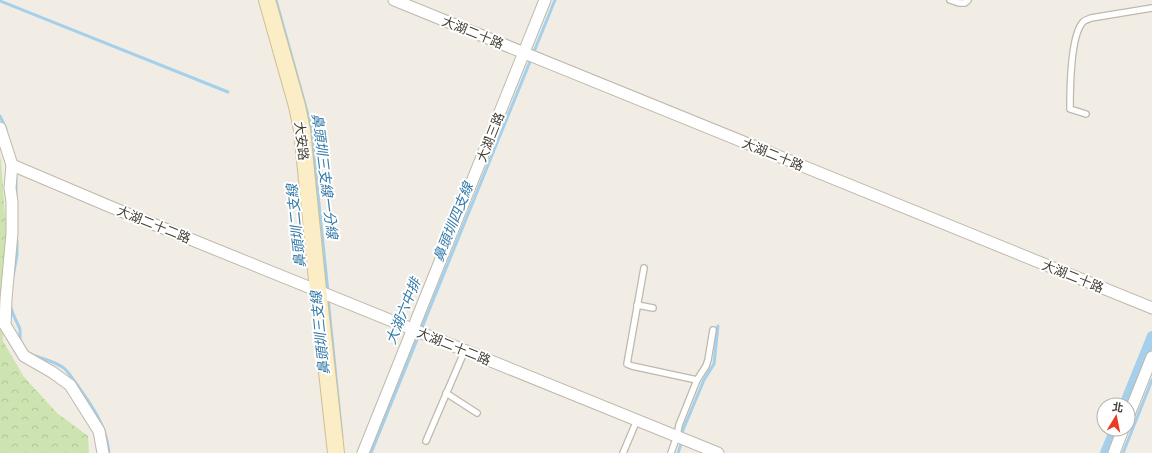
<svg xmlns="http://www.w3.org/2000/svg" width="1152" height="453" viewBox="0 0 1152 453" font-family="'Space Grotesk','Noto Sans TC',sans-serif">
  <defs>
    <pattern id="forest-crowns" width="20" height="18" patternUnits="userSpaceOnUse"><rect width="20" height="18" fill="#cee4b0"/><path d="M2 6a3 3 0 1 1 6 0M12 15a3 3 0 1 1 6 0" fill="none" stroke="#b2c598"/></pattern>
  </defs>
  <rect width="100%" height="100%" fill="#f1ede5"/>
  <polygon fill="url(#forest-crowns)" points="0,157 1,161 5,214 8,239 2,291 3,341 24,377 57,413 88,436 89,453 0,453"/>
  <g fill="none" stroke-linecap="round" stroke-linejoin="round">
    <g stroke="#a4d0eb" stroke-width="3">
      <polyline points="276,0 311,126 328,292"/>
      <polyline points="0,1 228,92"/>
      <polyline points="0,116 6,129"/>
      <polyline points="16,177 16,195"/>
      <polyline points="13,277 17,255 17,241"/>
      <polyline points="328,298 342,437"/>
      <polyline points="10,304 13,314 20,329 20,343"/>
      <path d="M 31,354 C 41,359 56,361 65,369 C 70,374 74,381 78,386 C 93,407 107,427 109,453"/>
      <polyline points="682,436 683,430 704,380 714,364 718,326"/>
      <polyline points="371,453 555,0"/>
      <polyline points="678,453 682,441"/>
      <polyline points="1123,453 1152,380"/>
    </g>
    <g stroke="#a4d0eb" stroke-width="10">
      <polyline points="1124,405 1152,336"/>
      <polyline points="1105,453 1115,429"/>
    </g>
    <g stroke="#bfb8ab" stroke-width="8">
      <g id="lane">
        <polyline points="950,0 959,3 965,3 968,0"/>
        <path d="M 1086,114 L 1070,109 C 1070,90 1070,36 1083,22 C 1085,20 1089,19 1091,18 L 1152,8"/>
        <polyline points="644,268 627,364 632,366 697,380 679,425 677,436 671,453"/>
        <polyline points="637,305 653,308"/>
        <polyline points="697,380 706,366 708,360 713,330"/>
        <polyline points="446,393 477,413"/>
        <polyline points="426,441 465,350"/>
        <polyline points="623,453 637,420"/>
      </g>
    </g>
    <g stroke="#bfb8ab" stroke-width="13">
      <g id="street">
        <polyline points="394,0 1152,308"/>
        <polyline points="0,128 12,165 10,188 12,202 12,233 6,299 5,325 24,356 52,372 70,385 99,431 103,453"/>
        <polyline points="12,165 111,207 718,453"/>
        <polyline points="1128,417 1152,357"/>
        <polyline points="363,453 545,0"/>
        <polyline points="1114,453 1123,429"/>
      </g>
    </g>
    <g stroke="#cfbf97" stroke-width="18">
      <polyline id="secondary" points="267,0 297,106 302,130 318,290 336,453"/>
    </g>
    <use href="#lane" stroke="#fff" stroke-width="5.5"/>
    <use href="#street" stroke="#fff" stroke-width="11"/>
    <use href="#secondary" stroke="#fbedc6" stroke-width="16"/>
  </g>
  <g text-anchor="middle" stroke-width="4" stroke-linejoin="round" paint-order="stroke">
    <g font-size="13" fill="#443e35" stroke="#fff">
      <text transform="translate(473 32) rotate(22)" y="5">大湖二十路</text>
      <text transform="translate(490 137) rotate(-68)" y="5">大湖三路</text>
      <text transform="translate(302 141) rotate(83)" y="5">大安路</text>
      <text transform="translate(773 154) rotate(22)" y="5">大湖二十路</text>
      <text transform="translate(154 224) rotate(22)" y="5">大湖二十二路</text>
      <text transform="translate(1073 276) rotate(22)" y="5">大湖二十路</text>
      <text transform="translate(454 346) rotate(22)" y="5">大湖二十二路</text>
    </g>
    <g font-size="14" font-style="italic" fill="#357ba9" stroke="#fff">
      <text transform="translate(325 176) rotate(83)" y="5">鼻頭圳三支線一分線</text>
      <text transform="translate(453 222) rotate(-68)" y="5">鼻頭圳四支線</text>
      <text transform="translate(296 226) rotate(-96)" y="5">鼻頭圳二支線</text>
      <text transform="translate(403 311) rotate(-68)" y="5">大湖六中排</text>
      <text transform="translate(320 333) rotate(-96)" y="5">鼻頭圳三支線</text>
    </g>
  </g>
  <g transform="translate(1116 417) rotate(10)"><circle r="19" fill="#ffffff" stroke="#b4b2ae"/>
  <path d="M0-3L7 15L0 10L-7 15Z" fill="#ed3a20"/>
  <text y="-6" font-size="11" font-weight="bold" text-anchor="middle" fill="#443e35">北</text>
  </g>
</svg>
